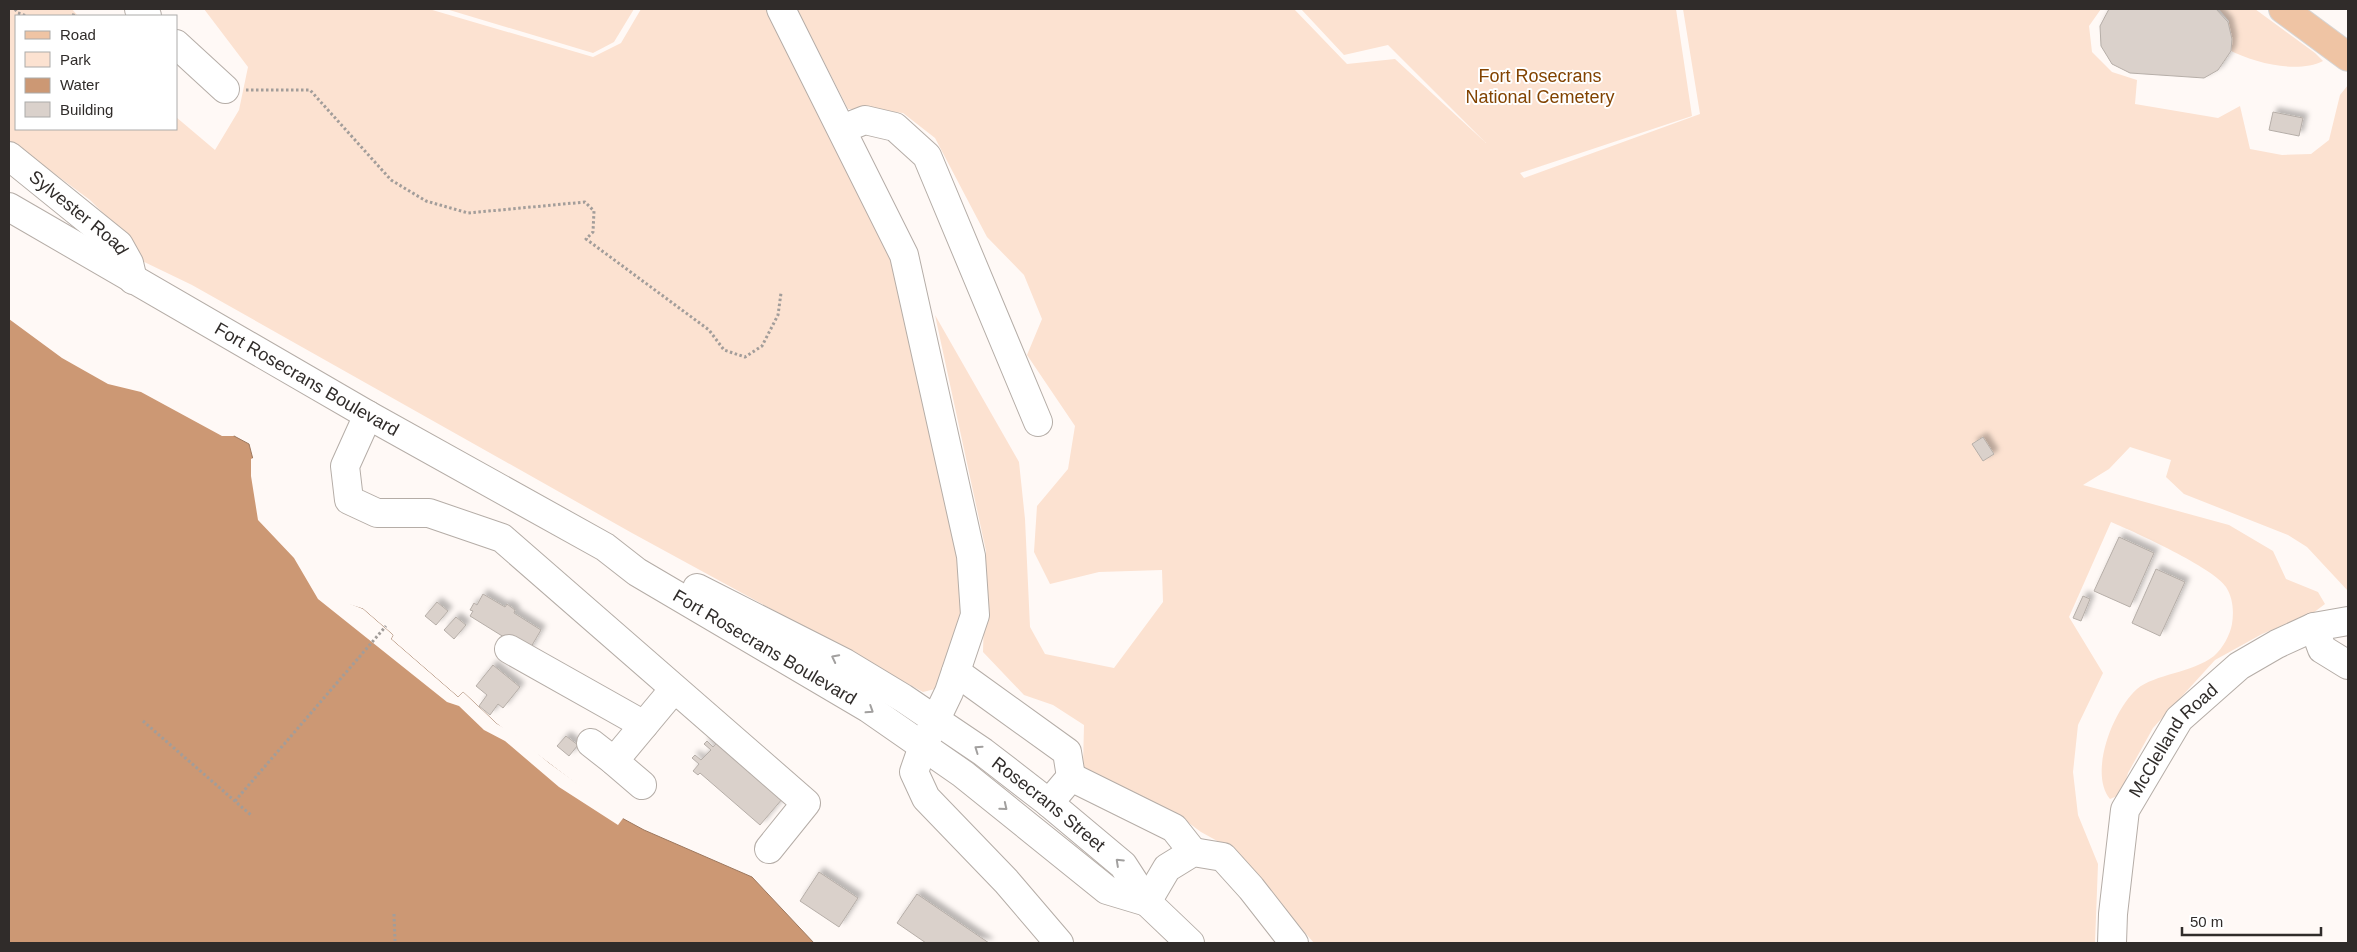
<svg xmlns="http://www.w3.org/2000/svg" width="2357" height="952" viewBox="0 0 2357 952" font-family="Arial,sans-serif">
  <defs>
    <filter id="shadow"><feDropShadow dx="4.5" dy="-4.5" stdDeviation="2.5" flood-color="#0004"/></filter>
  </defs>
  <rect width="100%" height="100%" fill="#fff9f6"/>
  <g fill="#fce2d1">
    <polygon points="9,9 72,9 78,16 16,16 16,129 176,129 176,117 215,150 239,110 248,67 204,9 429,9 593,57 621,43 641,9 767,9 805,89 891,256 956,530 963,587 959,622 935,689 923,692 632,533 192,285 136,258 127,237 90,200 9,140"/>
    <polygon points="446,9 634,9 614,42 593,53"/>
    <path d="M 797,9 L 1294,9 L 1347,64 L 1395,59 L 1486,143 L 1388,45 L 1344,55 L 1301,9 L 1676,9 L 1692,116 L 1520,173 L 1524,178 L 1700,114 L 1683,9 L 2101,9 L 2089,26 L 2092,52 L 2112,72 L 2137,80 L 2135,104 L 2218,118 L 2240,106 L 2250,149 L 2282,155 L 2311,154 L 2329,140 L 2340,95 L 2348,85 L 2348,591 L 2307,547 L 2288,535 L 2184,494 L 2166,477 L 2171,460 L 2130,447 L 2109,469 L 2083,485 L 2229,525 L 2273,551 L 2286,579 L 2318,592 L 2325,604 L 2313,613 L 2262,634 L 2215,660 L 2153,728 L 2128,773 L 2122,794 L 2110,799 C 2088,772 2114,709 2137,689 C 2155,674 2192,673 2214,656 C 2223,648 2230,635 2232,624 C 2234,611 2233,598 2226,587 C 2214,568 2135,532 2111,522 L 2069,617 L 2103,673 L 2078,725 L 2073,772 L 2078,815 L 2098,864 L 2095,943 L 1314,943 L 1230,848 L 1201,832 L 1174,812 L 1103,782 L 1083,766 L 1084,725 L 1053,705 L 1024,695 L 983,652 L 986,551 L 935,315 L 1019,462 L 1025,519 L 1030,627 L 1045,654 L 1114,668 L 1163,602 L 1162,570 L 1099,572 L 1050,584 L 1034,552 L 1037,506 L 1068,469 L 1075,426 L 1027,355 L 1042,319 L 1024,275 L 987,237 L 935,138 L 903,113 L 869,109 L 848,109 Z"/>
    <path d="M 2219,9 L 2255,9 L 2315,53 L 2323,61 C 2297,74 2255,63 2229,50 L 2229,21 Z"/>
  </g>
  <polygon fill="#cc9874" stroke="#9d785e" points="9,306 81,354 249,444 268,517 334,600 363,609 393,635 391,639 458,697 463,692 497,724 620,817 644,830 752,877 814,943 9,943"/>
  <g fill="#fff9f6">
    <polygon points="9,304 82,352 233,432 234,436 222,436 141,392 108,384 62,358 9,319"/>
    <polygon points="255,457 270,515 313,566 335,598 363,609 393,635 391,639 458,697 463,692 497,724 513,733 549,763 624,817 618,825 559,787 505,741 484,730 459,706 447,702 318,599 294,558 258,520 251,476 251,459"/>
  </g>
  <g fill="#dad1cb" stroke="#b6aea8" filter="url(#shadow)">
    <polygon points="2109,9 2216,9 2228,22 2232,39 2231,51 2218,70 2204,78 2130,73 2112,64 2101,46 2100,26"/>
    <polygon points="2273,112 2303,118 2299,136 2269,130"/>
    <polygon points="1983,437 1994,454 1983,461 1972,444"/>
    <polygon points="2119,537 2154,553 2130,607 2094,591"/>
    <polygon points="2156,569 2185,582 2160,636 2132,623"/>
    <polygon points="483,594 505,607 507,604 515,610 514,613 541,630 528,652 470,616 473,611 470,610 474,603 477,605"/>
    <polygon points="2083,596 2090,599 2081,621 2073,618"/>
    <polygon points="437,602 448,611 436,625 425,616"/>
    <polygon points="456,617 466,625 454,639 444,630"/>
    <polygon points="493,665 520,687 503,708 498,704 490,715 479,706 487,695 476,686"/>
    <polygon points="566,736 578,745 569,756 557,746"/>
    <polygon points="722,737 783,798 760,825 700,773 698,775 693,771 699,764 692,758 695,755 701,760 711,750 704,744 707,741 713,747"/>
    <polygon points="819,872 858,898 839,927 800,901"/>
    <polygon points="917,894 989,943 926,943 897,923"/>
  </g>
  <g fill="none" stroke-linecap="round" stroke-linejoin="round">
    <g stroke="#b5ada7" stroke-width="30">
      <g id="minor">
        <polyline points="139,9 147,16"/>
        <polyline points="781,9 904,255 971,556 975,615 949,692 923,746 914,772 926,798 1006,881 1059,943"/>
        <polyline points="176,44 225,89"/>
        <polyline points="842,129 865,120 895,127 927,156 1038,422"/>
        <path id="s1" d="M 9,156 L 119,245 L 129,263 L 133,280"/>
        <path id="s2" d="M 9,207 L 368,415 L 605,547 L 637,572 L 868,708 L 963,774 L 1107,890 L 1147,902"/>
        <polyline points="368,415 345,466 349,500 377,513 429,513 502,538 806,803 769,849"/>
        <path id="s3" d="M 697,588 L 845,663 L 903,698 L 983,752 L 1049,803 L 1123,865 L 1147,902 L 1190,943"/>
        <polyline points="2314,627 2322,649 2348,665"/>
        <polyline points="509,649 644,725"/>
        <polyline points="956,672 1067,752 1071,777"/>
        <polyline points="591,743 614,761"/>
        <polyline points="642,785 614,761 674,689"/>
        <polyline points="1049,803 1071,777 1174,828 1193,852"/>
        <polyline points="1147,902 1167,868 1193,852 1223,857 1251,888 1294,943"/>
        <path id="s4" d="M 2112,943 L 2113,914 L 2125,810 L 2179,719 L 2239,666 L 2277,644 L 2314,627 L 2348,621"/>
      </g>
    </g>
    <g stroke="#d6d5d4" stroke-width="30">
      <polyline id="major" points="2283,9 2348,57"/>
    </g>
    <g stroke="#a29d9a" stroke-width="3" stroke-dasharray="2.5 2.5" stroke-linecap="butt">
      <polyline points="15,9 18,13 27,16"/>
      <polyline points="73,16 74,13"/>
      <polyline points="246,90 310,90 391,180 426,201 468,213 585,202 594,211 593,232 586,239 709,330 724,350 745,357 762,346 778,315 781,293"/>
      <polyline points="143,721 252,816"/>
      <polyline points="235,801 386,626"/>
      <polyline points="394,914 395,941"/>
    </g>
    <use href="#minor" stroke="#fff" stroke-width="28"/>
    <use href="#major" stroke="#efc4a4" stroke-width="28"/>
  </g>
  <defs><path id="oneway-chevron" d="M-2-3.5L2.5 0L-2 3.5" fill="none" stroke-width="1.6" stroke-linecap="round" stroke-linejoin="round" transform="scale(1.25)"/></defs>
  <g stroke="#a2a09f">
    <use href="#oneway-chevron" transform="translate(835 658) rotate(-153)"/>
    <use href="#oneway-chevron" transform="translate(870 710) rotate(33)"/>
    <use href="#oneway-chevron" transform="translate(978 749) rotate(-145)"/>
    <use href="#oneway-chevron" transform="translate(1004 807) rotate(39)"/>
    <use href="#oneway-chevron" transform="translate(1119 862) rotate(-137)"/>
  </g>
  <g text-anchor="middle" stroke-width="4" stroke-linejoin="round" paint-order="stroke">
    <g font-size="18" fill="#824301" stroke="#fff">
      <text x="1540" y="82">Fort Rosecrans<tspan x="1540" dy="21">National Cemetery</tspan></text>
    </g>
    <g font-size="18" fill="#302c2a" stroke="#fff">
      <text dy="6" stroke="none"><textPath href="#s1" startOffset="90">Sylvester Road</textPath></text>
      <text dy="6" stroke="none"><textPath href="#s2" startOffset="344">Fort Rosecrans Boulevard</textPath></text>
      <text dy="6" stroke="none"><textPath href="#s2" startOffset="875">Fort Rosecrans Boulevard</textPath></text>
      <text dy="6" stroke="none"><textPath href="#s4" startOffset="219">McClelland Road</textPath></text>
      <text dy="6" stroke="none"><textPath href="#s3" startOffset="414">Rosecrans Street</textPath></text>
    </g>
  </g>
  <rect width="2357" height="952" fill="none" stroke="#302c2a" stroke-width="20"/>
  <rect x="15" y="15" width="162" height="115" fill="#ffffff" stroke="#acabaa"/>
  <rect x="25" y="31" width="25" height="8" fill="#efc4a4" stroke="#acabaa"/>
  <text x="60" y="40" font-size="15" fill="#302c2a">Road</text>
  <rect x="25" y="52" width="25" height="15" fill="#fce2d1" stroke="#acabaa"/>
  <text x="60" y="65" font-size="15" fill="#302c2a">Park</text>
  <rect x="25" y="78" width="25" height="15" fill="#cc9874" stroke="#acabaa"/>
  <text x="60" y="90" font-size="15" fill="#302c2a">Water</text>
  <rect x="25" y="102" width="25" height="15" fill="#dad1cb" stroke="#acabaa"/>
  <text x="60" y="115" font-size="15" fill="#302c2a">Building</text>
  <path d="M2182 927v8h139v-8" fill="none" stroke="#302c2a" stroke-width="2.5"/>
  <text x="2190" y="927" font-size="15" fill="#302c2a" stroke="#ffffff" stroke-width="4" paint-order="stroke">50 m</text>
</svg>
